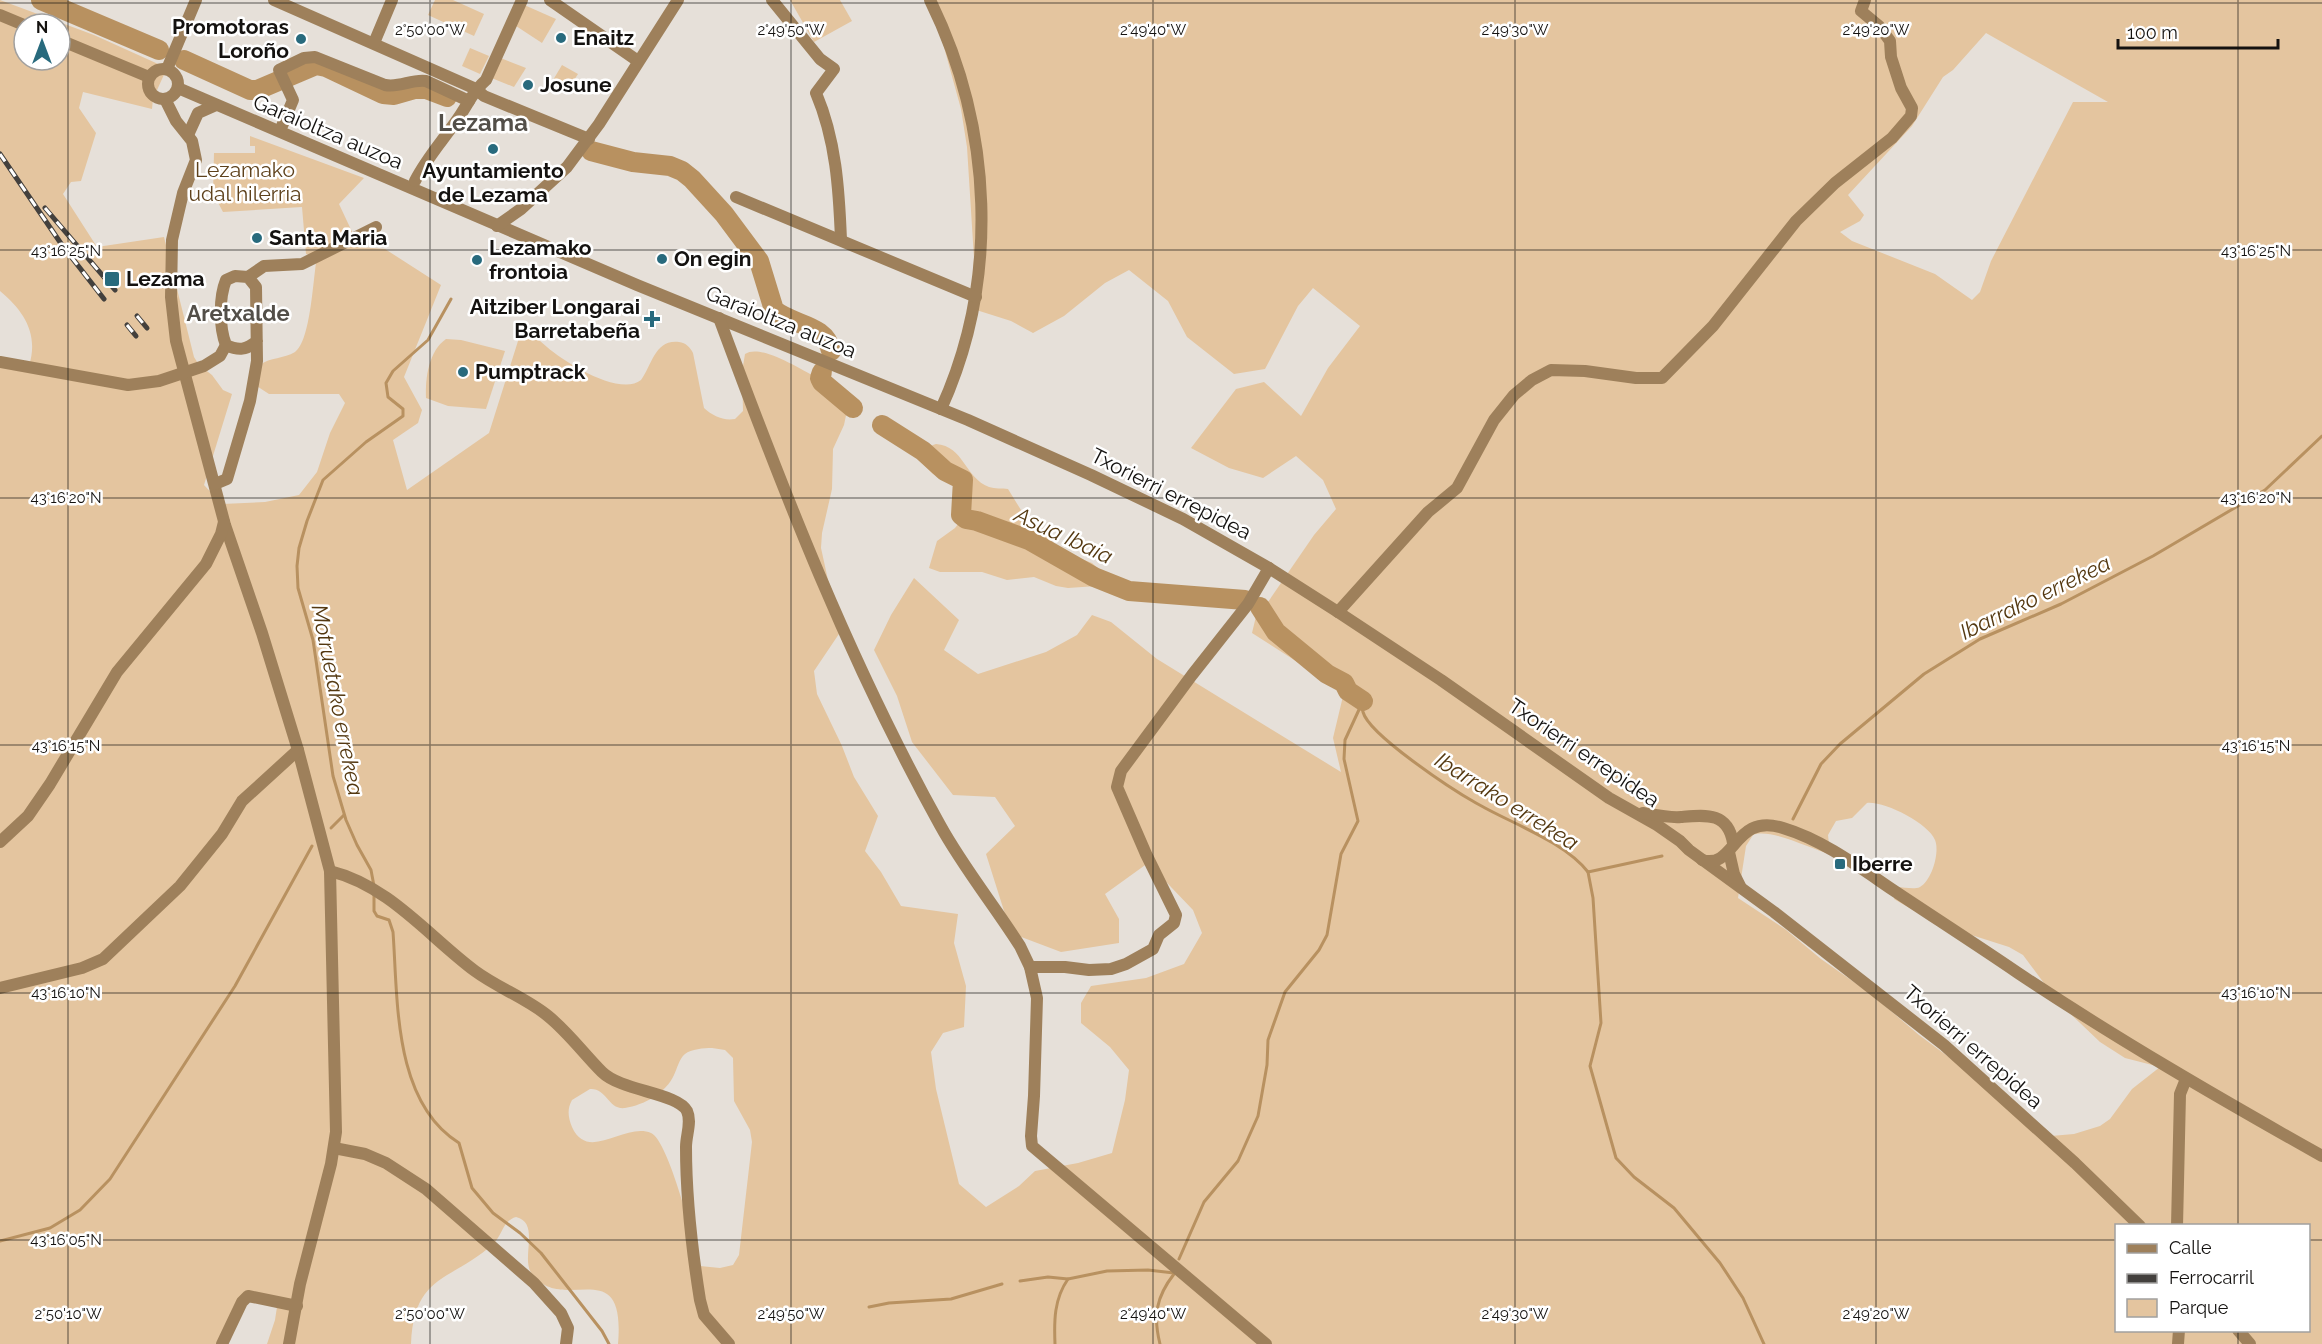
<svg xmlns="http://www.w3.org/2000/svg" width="2322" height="1344" viewBox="0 0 2322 1344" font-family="Raleway,sans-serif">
  <rect width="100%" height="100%" fill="#e6e0d9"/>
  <g fill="#e4c59f" fill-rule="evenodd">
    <path d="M 0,0 L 94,35 L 167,68 L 153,99 L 152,109 L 83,92 L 79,108 L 96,133 L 81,181 L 71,182 L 63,194 L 97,247 L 164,237 L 194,357 L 199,365 L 212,375 L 223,390 L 232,394 L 204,485 L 222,504 L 265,502 L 299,495 L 317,472 L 330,433 L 345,403 L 339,394 L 269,394 L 252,383 L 260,365 C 270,357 284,359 295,352 C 311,341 313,277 317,257 L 306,254 L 302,207 L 223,212 L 213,193 L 214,153 L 255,153 L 255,146 L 250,146 L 250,136 L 364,178 L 339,204 L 354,236 L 349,246 L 385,249 L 441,285 L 404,377 L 422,410 L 418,423 L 393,440 L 407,490 L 489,433 L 524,322 C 531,331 538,340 547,347 C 564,362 620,397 641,380 C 652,365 655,339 679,342 C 686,343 690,347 693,353 L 704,408 C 713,416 723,421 735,419 L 743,411 L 742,372 L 745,354 C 761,343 801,370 818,378 L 821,385 L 848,406 L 844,425 L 833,449 L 832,489 L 822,533 L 821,548 L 828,580 L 845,625 L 814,671 L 817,694 L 842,746 L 854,777 L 878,816 L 865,851 L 881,872 L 901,906 L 958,914 L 954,943 L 966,986 L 964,1027 L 943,1033 L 931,1052 L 936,1089 L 959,1184 L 986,1207 L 1019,1186 L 1035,1171 L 1078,1163 L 1112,1153 L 1125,1100 L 1129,1070 L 1110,1047 L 1081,1023 L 1081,1003 L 1091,986 L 1146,978 L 1184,964 L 1202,933 L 1193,910 L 1148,863 L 1105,894 L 1119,919 L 1119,943 L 1061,952 L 1011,933 L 986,854 L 1015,826 L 995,797 L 953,795 L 912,742 L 897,696 L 874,650 L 891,615 L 914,578 L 959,620 L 944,650 L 978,674 L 1046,652 L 1077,635 L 1092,615 L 1111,622 L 1157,659 L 1341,772 L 1333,738 L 1344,692 L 1252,633 L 1258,608 L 1268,602 L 1314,535 L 1336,509 L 1323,480 L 1296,456 L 1263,478 L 1229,468 L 1191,448 L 1236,389 L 1264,382 L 1301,416 L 1328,368 L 1360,326 L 1313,288 L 1298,306 L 1265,369 L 1234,374 L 1187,337 L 1168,301 L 1129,270 L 1105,283 L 1064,316 L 1033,333 L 1011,321 L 970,308 L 974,258 L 967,147 L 961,109 L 931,0 L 2322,0 L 2322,1344 L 618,1344 C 626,1250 563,1316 532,1274 C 520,1259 541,1223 516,1217 C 502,1221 503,1235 493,1244 C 451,1282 414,1273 411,1344 L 267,1344 L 275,1320 L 277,1307 L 250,1299 L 222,1344 L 0,1344 L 0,359 L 29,366 C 39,334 24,311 0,291 ZM 24,24 L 60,24 L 60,60 L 24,60 ZM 1986,33 L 2108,102 L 2073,102 L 1991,261 L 1980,292 L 1972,300 L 1935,274 L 1852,241 L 1840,232 L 1860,221 L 1864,215 L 1848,195 L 1912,126 L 1943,77 L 1953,70 ZM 1867,803 C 1884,801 1928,823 1935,840 C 1940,852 1932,880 1920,887 C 1914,890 1904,887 1897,887 L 1894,899 L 1937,924 L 2009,947 L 2023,955 L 2058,1002 L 2100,1042 L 2125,1058 L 2160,1067 L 2132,1089 L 2110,1119 L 2100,1126 L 2074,1134 L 2039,1137 L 1973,1075 L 1919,1035 L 1871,994 L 1821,959 L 1785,929 L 1738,898 L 1746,846 L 1753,835 C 1771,828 1810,849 1830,854 L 1828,835 L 1836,821 L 1852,818 ZM 712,1048 L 725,1050 L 733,1058 L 734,1101 L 750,1130 L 752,1142 L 739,1255 L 733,1265 L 720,1268 L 700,1266 C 694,1243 669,1141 651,1133 C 625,1122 588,1163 572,1127 C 568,1117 567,1109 572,1100 L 590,1089 C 607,1088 608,1110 625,1108 C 644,1105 666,1093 674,1075 C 677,1069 679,1059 685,1054 C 691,1049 704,1048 712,1048 ZM 2116,1226 L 2308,1226 L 2308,1330 L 2116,1330 Z"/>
    <polygon points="435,0 453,0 484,14 474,36 428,15"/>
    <polygon points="790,0 840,0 852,21 814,42"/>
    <polygon points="522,4 556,19 542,43 513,24"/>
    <polygon points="470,48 489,56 480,74 462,66"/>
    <polygon points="498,57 526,68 514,87 489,77"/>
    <polygon points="562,65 578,74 569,88 553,80"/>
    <path d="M 446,339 L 461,340 L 505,351 L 486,409 L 448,406 L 426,398 C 425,377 429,351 446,339 Z"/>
    <path d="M 936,444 C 964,446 965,478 989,487 C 995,489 1002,488 1008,489 L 1021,510 L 1040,525 L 1055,546 L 1066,553 L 1092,563 L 1111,580 L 1097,586 L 1068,588 L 1056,586 L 1034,577 L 1007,580 L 982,572 L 940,572 L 929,568 L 937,541 L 955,528 L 962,519 L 958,511 L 961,485 L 933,474 L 923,464 C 921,454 926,447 936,444 Z"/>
  </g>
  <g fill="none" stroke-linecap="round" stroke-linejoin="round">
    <g stroke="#b89160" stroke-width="3">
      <path d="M 1363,703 C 1362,706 1362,709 1363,712 C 1369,735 1453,790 1476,803 C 1510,823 1564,841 1588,872 L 1662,856"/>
      <polyline points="1793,819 1821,764 1840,744 1924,674 1980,639 2061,604 2153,556 2265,490 2322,436"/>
      <polyline points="331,828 344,815"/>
      <polyline points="1588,872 1593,898 1601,1023 1590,1066 1616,1158 1634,1177 1674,1208 1720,1263 1743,1298 1764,1344"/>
      <polyline points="374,886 371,870 357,845 346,820 333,776 313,640 298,588 297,566 299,548 307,521 323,480 366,442 403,416 403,409 388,397 386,383 393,371 428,340 451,299"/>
      <path d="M 374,895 L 374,911 L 377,916 L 389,920 L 393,932 C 398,1000 393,1102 459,1143 L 472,1188 L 493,1213 L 520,1233 L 541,1253 L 602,1331 L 609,1344"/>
      <polyline points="0,1241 50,1228 80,1210 110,1179 235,986 312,846"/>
      <polyline points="1179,1259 1204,1202 1238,1161 1258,1116 1267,1065 1268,1040 1285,992 1319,950 1327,935 1341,854 1358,821 1344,759 1345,740 1363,701"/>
      <polyline points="1020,1281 1048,1277 1068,1279"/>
      <polyline points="869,1307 889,1303 951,1299 1002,1284"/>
      <path d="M 1055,1344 C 1054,1321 1054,1299 1068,1279 L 1107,1271 L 1148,1270 L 1174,1273"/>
      <path d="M 1160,1344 C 1153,1316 1156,1297 1174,1274"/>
    </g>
    <g stroke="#b89160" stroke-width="20">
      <polyline points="41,0 159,50"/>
      <polyline points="184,60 250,90 257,90 316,65 326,67 383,94 394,95 415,89 426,89 447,97"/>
      <path d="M 591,151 L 633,162 L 670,166 L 682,171 L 692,179 L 724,214 L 759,261 L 774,310 C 793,326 826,324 831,351"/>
      <polyline points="822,372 820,378 822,382 853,408"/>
      <polyline points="882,425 923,451 945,471 963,480 961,515 966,519 977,521 1029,540 1094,577 1129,591 1245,600"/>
      <polyline points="1260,607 1276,632 1327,674 1344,683 1348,691 1363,701"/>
    </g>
    <g stroke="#9e805b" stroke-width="12">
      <polyline points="274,0 476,89 484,96 589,139"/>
      <polyline points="550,0 638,61"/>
      <path d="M 772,0 L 820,59 L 834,69 L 816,93 C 836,140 839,189 841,240"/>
      <path d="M 930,0 C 993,128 1000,279 941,409"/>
      <polyline points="0,15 24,25"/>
      <polyline points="60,40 149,77"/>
      <polyline points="374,43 392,0"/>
      <circle cx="163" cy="84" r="15"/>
      <polyline points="167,69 196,0"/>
      <polyline points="178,88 637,285 968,420 1091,475 1183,519 1269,568 1338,612 1441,680 1609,798 1657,825 1680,841 1689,850 1774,912 1944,1045 2075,1163 2140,1226"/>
      <polyline points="165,99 176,121 192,141 196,160 183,193 172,240 171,297 176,341 225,525 262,633 298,750 330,871 336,1132 331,1164 300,1284 289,1344"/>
      <path d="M 282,126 L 293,100 L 279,70 L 304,58 L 315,57 L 385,85 C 400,88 411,79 426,81 L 469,101"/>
      <polyline points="188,135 198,113 216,105"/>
      <path d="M 415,181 C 427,157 446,137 461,114 C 469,102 474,90 486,80 L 522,0"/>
      <polyline points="736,197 976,297"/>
      <polyline points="497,226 521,209 567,167 599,124 678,0"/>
      <polyline points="248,277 264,266 302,264 376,227"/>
      <path d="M 719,318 C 783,491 850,663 940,825 C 963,867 994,905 1020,946 L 1030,967 L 1037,998 L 1034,1096 L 1031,1136 L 1032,1146 L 1266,1344"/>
      <polyline points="0,362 128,385 159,381 204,366 220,356 226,345"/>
      <path d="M 215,484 L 227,479 L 250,401 L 257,361 L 256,287 L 248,277 L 235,276 L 226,280 C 219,297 219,327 226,345 C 239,351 246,350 257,341"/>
      <polyline points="1338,612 1428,512 1457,488 1494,420 1514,395 1532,380 1551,370 1585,371 1636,378 1662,378 1713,326 1796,221 1835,183 1892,138 1911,116 1912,108 1901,88 1891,57 1890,41 1879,26 1861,11 1865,0"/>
      <path d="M 1643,813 C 1655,815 1669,818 1681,817 C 1706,815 1728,812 1733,843"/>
      <polyline points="0,842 28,816 50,784 117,672 206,564 221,534 224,522"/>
      <polyline points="1729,852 1734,874 1740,886"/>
      <path d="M 1702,860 C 1736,870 1733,812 1783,828 C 1823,840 1859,867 1893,890 C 1935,918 1977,945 2018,973 C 2117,1039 2219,1098 2322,1156"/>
      <path d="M 330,871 C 390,886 428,936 475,971 C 498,988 526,998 548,1016 C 568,1032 584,1054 602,1072 C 621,1091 678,1093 687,1111 C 692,1122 686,1135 686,1147 C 686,1198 692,1250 700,1300 L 704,1315 L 729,1344"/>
      <polyline points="1030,967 1065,967 1089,970 1111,969 1126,964 1153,949 1159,935 1174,923 1176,915 1146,854 1117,787 1121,771 1192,675 1248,604 1269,568"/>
      <polyline points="0,988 82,968 103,959 180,886 222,834 242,801 298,750"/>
      <polyline points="334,1148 365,1154 386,1163 426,1189 534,1283 561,1313 568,1328 566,1344"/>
      <polyline points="2177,1226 2180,1094 2186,1079"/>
      <polyline points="2238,1330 2250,1344"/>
      <polyline points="222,1344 242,1302 248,1296 297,1306"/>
      <polyline points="2178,1344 2179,1330"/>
    </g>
    <g stroke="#43403d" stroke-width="5">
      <g id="rail">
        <polyline points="0,154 62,245 104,299"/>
        <polyline points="45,208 115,290"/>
        <polyline points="137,316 147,328"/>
        <polyline points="127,325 136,336"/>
      </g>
    </g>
    <use href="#rail" stroke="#fff" stroke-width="3" stroke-dasharray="9" stroke-linecap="butt"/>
  </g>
  <path fill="none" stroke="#141210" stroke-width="1.5" stroke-opacity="0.45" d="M 68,0 L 68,1344M 430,0 L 430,1344M 791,0 L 791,1344M 1153,0 L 1153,1344M 1515,0 L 1515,1344M 1876,0 L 1876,1344M 2238,0 L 2238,1226M 0,3 L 2322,3M 0,250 L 2322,250M 0,498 L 2322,498M 0,745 L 2322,745M 0,993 L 2322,993M 0,1240 L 2116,1240M 2308,1240 L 2322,1240M 2238,1330 L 2238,1344"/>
  <g fill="#286a7d" stroke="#fff" stroke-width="2">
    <circle cx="561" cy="38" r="6"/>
    <circle cx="301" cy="39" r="6"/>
    <circle cx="528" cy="85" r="6"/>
    <circle cx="493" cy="149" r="6"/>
    <circle cx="257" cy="238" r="6"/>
    <circle cx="662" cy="259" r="6"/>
    <circle cx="477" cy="260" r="6"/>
    <rect x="104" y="271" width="16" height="16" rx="3"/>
    <path d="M649 310h6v6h6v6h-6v6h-6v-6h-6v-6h6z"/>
    <circle cx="463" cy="372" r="6"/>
    <rect x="1834" y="858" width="12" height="12" rx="3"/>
  </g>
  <g text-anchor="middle" stroke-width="5" stroke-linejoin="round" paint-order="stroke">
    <g font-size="21" font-weight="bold" fill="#141210" stroke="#fff" text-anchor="start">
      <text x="289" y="34" text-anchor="end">Promotoras<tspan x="289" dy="24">Loroño</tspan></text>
      <text x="573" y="45">Enaitz</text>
      <text x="540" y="92">Josune</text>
      <text x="493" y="178" text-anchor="middle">Ayuntamiento<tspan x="493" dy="24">de Lezama</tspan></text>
      <text x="269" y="245">Santa Maria</text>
      <text x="489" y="255">Lezamako<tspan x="489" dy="24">frontoia</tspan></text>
      <text x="674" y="266">On egin</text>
      <text x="126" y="286">Lezama</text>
      <text x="640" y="314" text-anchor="end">Aitziber Longarai<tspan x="640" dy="24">Barretabeña</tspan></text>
      <text x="475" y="379">Pumptrack</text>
      <text x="1852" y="871">Iberre</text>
    </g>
    <g font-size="21" fill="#141210" stroke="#fff">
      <text transform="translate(328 132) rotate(23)" y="7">Garaioltza auzoa</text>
      <text transform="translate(781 322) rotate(22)" y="7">Garaioltza auzoa</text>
      <text transform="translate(1171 494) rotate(27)" y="7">Txorierri errepidea</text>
      <text transform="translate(1584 753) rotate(34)" y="7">Txorierri errepidea</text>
      <text transform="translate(1973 1047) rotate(41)" y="7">Txorierri errepidea</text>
    </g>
    <g font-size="21" fill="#5e411b" stroke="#fff">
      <text x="245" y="177">Lezamako<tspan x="245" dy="24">udal hilerria</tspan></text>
    </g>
    <g font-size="22" font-weight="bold" fill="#534f49" stroke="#fff">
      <text x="238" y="321">Aretxalde</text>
    </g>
    <g font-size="22" font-style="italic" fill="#543810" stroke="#fff">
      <text transform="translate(1064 535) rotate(25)" y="8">Asua Ibaia</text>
      <text transform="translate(2035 597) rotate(-26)" y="8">Ibarrako errekea</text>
      <text transform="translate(338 700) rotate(79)" y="8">Motruetako errekea</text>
      <text transform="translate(1507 801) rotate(32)" y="8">Ibarrako errekea</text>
    </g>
    <g font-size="24" font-weight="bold" fill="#534f49" stroke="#fff">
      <text x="483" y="131">Lezama</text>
    </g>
  </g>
  <g font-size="15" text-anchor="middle" fill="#141210" stroke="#fff" stroke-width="5" stroke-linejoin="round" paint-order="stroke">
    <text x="430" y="35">2°50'00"W</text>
    <text x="791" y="35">2°49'50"W</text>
    <text x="1153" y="35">2°49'40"W</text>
    <text x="1515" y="35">2°49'30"W</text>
    <text x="1876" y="35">2°49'20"W</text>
    <text x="66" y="256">43°16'25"N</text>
    <text x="2256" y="256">43°16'25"N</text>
    <text x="66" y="503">43°16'20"N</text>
    <text x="2256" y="503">43°16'20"N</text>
    <text x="66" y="751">43°16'15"N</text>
    <text x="2256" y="751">43°16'15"N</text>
    <text x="66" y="998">43°16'10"N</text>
    <text x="2256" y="998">43°16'10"N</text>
    <text x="66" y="1245">43°16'05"N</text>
    <text x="68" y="1319">2°50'10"W</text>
    <text x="430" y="1319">2°50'00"W</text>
    <text x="791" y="1319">2°49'50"W</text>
    <text x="1153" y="1319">2°49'40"W</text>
    <text x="1515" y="1319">2°49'30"W</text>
    <text x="1876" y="1319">2°49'20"W</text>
  </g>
  <rect x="2115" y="1224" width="195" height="108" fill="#ffffff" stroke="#a1a09f" stroke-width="1.5"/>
  <rect x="2127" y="1244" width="30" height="9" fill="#9e805b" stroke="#a1a09f" stroke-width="1.5"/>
  <text x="2169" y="1254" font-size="18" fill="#141210">Calle</text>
  <rect x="2127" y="1274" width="30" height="9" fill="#43403d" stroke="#a1a09f" stroke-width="1.5"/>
  <text x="2169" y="1284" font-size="18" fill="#141210">Ferrocarril</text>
  <rect x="2127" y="1299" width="30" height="18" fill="#e4c59f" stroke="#a1a09f" stroke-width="1.5"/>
  <text x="2169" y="1314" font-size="18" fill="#141210">Parque</text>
  <g transform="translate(42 42)"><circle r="28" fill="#ffffff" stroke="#a1a09f" stroke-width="1.5"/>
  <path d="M0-4.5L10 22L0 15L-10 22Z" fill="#286a7d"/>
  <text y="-9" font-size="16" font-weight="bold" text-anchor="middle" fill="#141210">N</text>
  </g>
  <path d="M2118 39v9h160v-9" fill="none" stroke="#141210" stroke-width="3"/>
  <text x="2127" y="39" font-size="18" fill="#141210" stroke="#ffffff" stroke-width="4.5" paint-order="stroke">100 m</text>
</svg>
